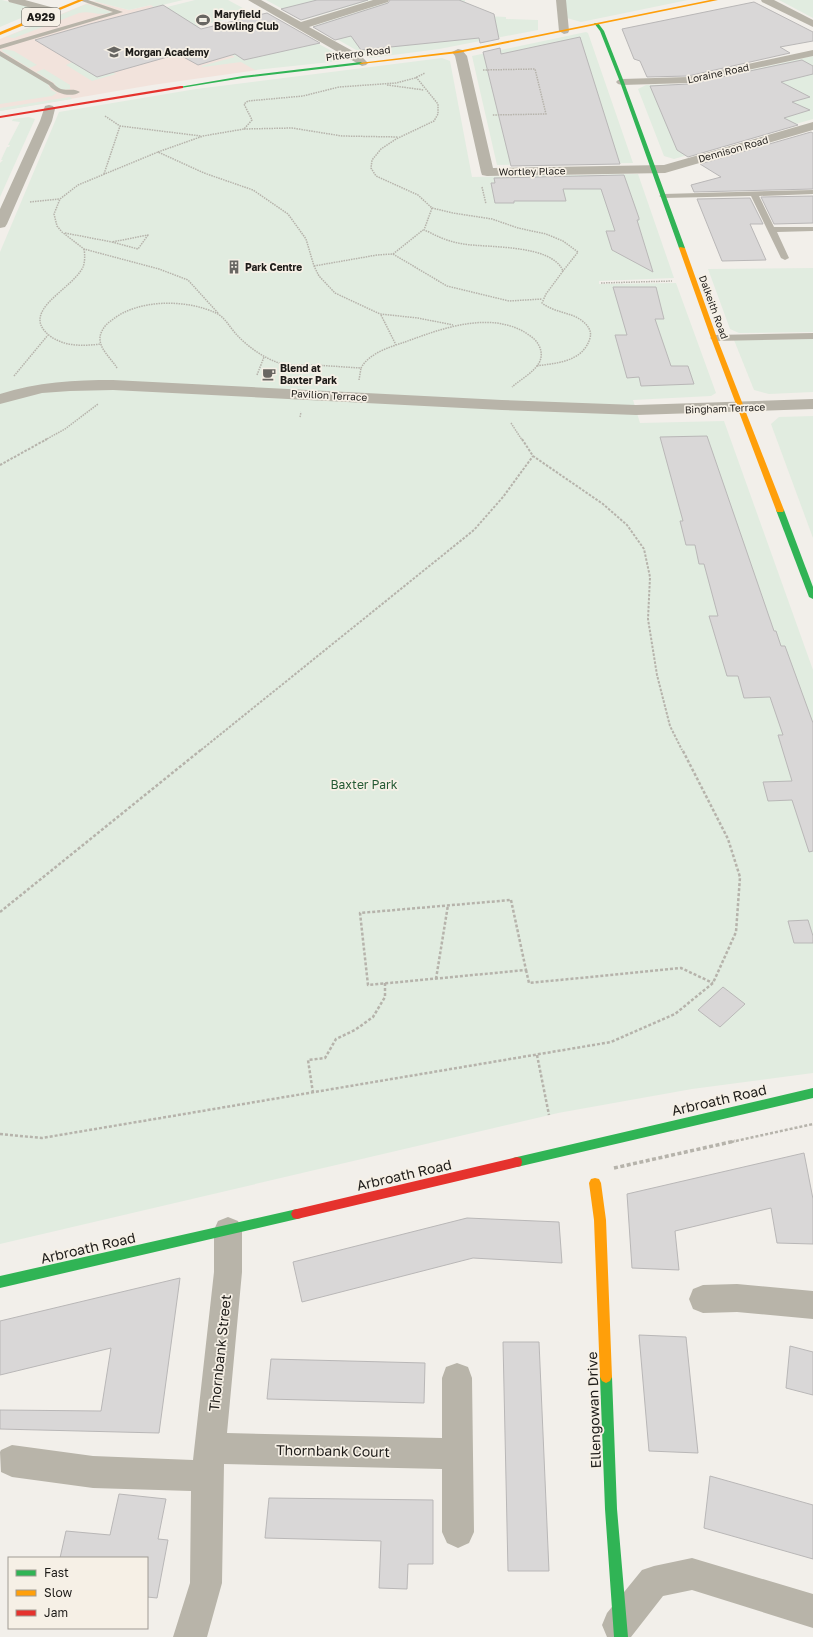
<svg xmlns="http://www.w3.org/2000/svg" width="813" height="1637" viewBox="0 0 813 1637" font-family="'Golos Text',sans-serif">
  <rect width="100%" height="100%" fill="#f2efea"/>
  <polygon fill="#f2e3dc" points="93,1 129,10 151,5 258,70 152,85 0,111 0,39"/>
  <g fill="#e1ece0">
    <polygon points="0,0 2,0 38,9 31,12 33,13 0,27"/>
    <polygon points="97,0 183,0 154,7 151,5 129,10 93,1"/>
    <polygon points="195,0 228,0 252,13 195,27 163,8"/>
    <polygon points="266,0 371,0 303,20"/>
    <polygon points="395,0 465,0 464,15 506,17 506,19 538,20 538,30 439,49 370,58 314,26"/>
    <polygon points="565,0 688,0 581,22 567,18"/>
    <polygon points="779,0 813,0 813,18"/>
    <path d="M 87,4 L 112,12 C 98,17 92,10 79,13 L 14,38 L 6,37 Z"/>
    <polygon points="586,32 588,33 633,163 497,165 472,56"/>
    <polygon points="207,39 317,43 343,57 340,61 255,70 241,62 203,67 201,66 235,57"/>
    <polygon points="3,49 14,51 37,65 29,68 2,51"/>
    <polygon points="0,55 48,84 51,90 57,93 52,96 0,104"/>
    <polygon points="813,56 813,119 674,159 664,156 638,89 646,85 688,84"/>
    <polygon points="442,58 450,61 472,177 638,174 674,278 599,281 599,284 676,283 716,393 711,396 633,400 640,423 724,421 813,670 813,1073 692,1089 558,1113 0,1244 0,252 59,112 196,89"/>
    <polygon points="74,61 96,76 112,72 116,74 92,81 66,65"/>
    <polygon points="44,69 70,85 70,89 61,90 57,88 54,83 36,72"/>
    <polygon points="70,97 72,99 0,111 0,108"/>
    <polygon points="29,117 35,119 0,197 0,163 3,160 1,160 7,147 9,147 10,145 8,145 20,122 12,121 13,119"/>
    <polygon points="813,268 813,332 739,333 730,329 708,269"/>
    <polygon points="813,339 813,392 769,394 754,390 734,340"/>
    <polygon points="813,416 813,538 771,424 779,417"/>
  </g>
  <g fill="#d9d7d7" stroke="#b9b7b7">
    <polygon points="317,0 368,0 301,20 281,9"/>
    <polygon points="390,0 459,0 494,14 499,39 480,43 479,38 361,50 351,36 335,40 313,27 388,3"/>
    <polygon points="754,2 813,32 813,41 780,47 790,53 688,76 647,77 640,61 634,59 622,29"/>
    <polygon points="163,5 201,29 267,13 320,43 244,60 235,54 198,65 178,54 97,77 35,40 90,24"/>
    <polygon points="580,37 620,164 511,166 483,52 500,48 501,54"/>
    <polygon points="802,60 813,66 813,74 781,82 810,97 792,102 810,110 784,118 798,125 688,157 677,150 650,86 688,84"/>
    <polygon points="811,132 813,133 813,189 694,192 691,185 721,177 700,164"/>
    <polygon points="624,175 639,218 639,220 637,220 653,272 612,250 606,231 615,231 601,189 563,189 566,201 514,201 514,203 495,203 491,183 495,183 494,178"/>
    <polygon points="813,196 813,223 774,224 761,197"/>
    <polygon points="750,198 763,224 750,224 766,260 722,261 697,199"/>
    <polygon points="613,287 656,287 664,319 655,319 671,366 688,366 694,384 641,386 639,377 627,378 615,335 627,335"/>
    <polygon points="707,436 774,631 776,631 781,646 785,646 813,723 813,851 809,852 792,800 768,801 763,782 792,781 778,735 783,735 770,697 744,698 738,676 727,676 709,616 718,616 704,564 699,564 695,545 686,545 680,521 683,521 660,437"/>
    <polygon points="808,920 813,936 813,943 794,943 788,921"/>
    <polygon points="723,987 745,1004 720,1027 698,1010"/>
    <polygon points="804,1153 813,1199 813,1244 777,1243 771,1208 675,1231 679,1270 632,1268 627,1194"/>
    <polygon points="467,1218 559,1222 562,1263 473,1258 302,1302 293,1262"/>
    <polygon points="180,1278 159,1433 0,1429 0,1410 101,1411 111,1348 0,1375 0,1321"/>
    <polygon points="639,1335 686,1337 698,1453 649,1451"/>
    <polygon points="503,1342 539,1342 549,1571 508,1571"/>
    <polygon points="790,1346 813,1352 813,1395 786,1388"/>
    <polygon points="271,1359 425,1363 424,1403 267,1399"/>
    <polygon points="710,1476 813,1505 813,1559 704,1528"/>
    <polygon points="119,1494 166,1499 158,1539 168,1540 157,1598 147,1597 147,1558 60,1558 66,1531 110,1535"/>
    <polygon points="269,1498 433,1500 433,1564 408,1564 407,1589 379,1588 381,1541 265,1538"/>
  </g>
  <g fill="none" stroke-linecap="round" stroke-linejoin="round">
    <g stroke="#b6b3ab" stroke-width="1.5" stroke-dasharray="1.5 1" stroke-linecap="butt">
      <polyline points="483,70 535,69 546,114 492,115"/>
      <path d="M 416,77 L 438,104 L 438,114 L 434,121 L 396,139 L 381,149 L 372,160 L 371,168 L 376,176 L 418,195 L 432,208 L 424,230 L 429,232 C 440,238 451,242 463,244 C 489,248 552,244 563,271 L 546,294 L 542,303 C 555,313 570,312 581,320 C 588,325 592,331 590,338 C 583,362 557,363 536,366"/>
      <polyline points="387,85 424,90"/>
      <polyline points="105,116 120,126 201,136"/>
      <polyline points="244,129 292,128 342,136 398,137"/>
      <polyline points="158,152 203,136 244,129 252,120 244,104 248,101 303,96 339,87 396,83 415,78 425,73"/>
      <polyline points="104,174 120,126"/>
      <polyline points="482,187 486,204"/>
      <polyline points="30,202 59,199"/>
      <polyline points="432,208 453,213 492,219 518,228 546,234 563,241 578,252 563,271"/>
      <polyline points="65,233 112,242"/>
      <polygon points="148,235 138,249 112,242"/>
      <path d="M 84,249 C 85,255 85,262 83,267 C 72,290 18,311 50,336 C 65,347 84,346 101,344"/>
      <polyline points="393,254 447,286 509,301 542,299"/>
      <polyline points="314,266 377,255 393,254 423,230"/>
      <polyline points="601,283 672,281"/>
      <polyline points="218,313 188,280 159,269 84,249 62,232 57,226 54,214 60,199 78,185 158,152 204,173 253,190 288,214 306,239 314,266 319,276 335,293 380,314 418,318 453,325"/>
      <polyline points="381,315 396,345"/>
      <path d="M 117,368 C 111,358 99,349 100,337 C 101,330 106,324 112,320 C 138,299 186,299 216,313 C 225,317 230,328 237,335 C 248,347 264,358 279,363 C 287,366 295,365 303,365 C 323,365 342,367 361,368 C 369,353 390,347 405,342 C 443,328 496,308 533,338 C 540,344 544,354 539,363 C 533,373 521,379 512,387"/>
      <polyline points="257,375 264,357"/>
      <polyline points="14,376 48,335"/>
      <polyline points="359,380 361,368"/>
      <polyline points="300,417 301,412"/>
      <polyline points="511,423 522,440"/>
      <polyline points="45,440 65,429 98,404"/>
    </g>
    <g stroke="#b6b3ab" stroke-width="2" stroke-dasharray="2.5 1.5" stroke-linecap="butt">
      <polyline points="522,439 533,456 603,504 627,525 644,549 650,577 648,619 657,675 670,726 682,750"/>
      <polyline points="0,465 47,439"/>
      <polyline points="201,750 474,530 503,497 533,456"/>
    </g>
    <g stroke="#b6b3ab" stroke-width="2.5" stroke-dasharray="3 2" stroke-linecap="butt">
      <polygon points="511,900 526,970 368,985 360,913"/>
      <polyline points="0,912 202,749"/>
      <polyline points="526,970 529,983 681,968 713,983"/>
      <polyline points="436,979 448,905"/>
      <polyline points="537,1055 549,1115"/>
      <polyline points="313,1093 308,1060 325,1058 336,1039 355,1030 373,1017 385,997 385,983"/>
      <polyline points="0,1134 42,1138 611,1042 675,1014 713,983 736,932 740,877 728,839 682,749"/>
      <polyline points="731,1142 813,1124"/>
    </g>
    <polyline stroke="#b6b3ab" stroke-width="3.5" stroke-dasharray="4 2.5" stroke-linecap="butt" points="614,1168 735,1141"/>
    <g fill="#b8b4a9" fill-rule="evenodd">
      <polygon points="79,0 88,0 123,12 0,49 0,45 113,12"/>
      <path d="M 0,51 L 53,83 C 63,95 72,86 80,92 C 72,98 55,94 49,85 L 0,56 Z"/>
      <polygon points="813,190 813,194 759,196 774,227 813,227 813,231 777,232 789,258 785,260 781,258 751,196 663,198 659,196 663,194"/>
      <polygon points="813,333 813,339 714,341 710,338 714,335"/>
    </g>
    <g fill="#b8b4a9" fill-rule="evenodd">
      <polygon points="8,0 25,0 58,9 59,11 54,14 9,2"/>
      <polygon points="248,0 261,0 301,22 373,0 389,0 388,2 309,27 360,55 368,63 366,65 362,66"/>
      <polygon points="556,0 566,0 569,31 568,33 564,34 559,31"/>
      <polygon points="761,0 774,0 813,20 813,27 762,2"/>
      <polygon points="458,49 462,50 467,56 493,168 664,165 813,122 813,130 665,173 487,176 482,175 481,172 455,56 452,52"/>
      <polygon points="813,50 813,56 688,83 622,85 618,84 616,82 618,80 622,79 688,77"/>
      <polygon points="49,105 53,106 55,109 52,121 7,224 5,227 0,228 0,209 40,121 45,106"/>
      <path d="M 113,380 L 502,400 L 636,405 L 813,399 L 813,409 L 636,415 L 502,410 L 113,390 L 70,391 L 42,393 L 0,404 L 0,394 C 37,382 75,380 113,380 Z"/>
      <polygon points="228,1217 238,1221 242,1230 242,1272 227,1433 442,1438 442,1378 446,1367 457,1363 468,1367 472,1378 474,1532 469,1543 458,1548 447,1543 442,1532 442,1469 224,1464 222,1583 207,1637 173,1637 190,1583 191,1491 93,1488 12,1477 1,1472 0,1452 1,1450 12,1445 93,1456 193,1460 214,1272 214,1230 218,1221"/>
      <polygon points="737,1284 813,1291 813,1319 737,1312 703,1313 693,1309 689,1299 693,1289 703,1285"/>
      <polygon points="692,1558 813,1594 813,1628 692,1590 663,1596 631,1637 607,1637 602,1625 607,1613 642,1570 654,1566"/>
    </g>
    <g fill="#30b455" fill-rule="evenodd">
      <polygon points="594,23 598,23 604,31 624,82 685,248 684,249 679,248 620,82 600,31"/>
      <polygon points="361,62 363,64 243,78 181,88 179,87 243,76"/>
      <polygon points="777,508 780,508 784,510 813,587 813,599 809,597 776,510"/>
      <polygon points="813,1088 813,1098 517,1167 513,1166 512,1162 513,1158 517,1157"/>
      <polygon points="297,1209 301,1210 303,1214 301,1218 297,1219 0,1288 0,1276"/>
      <polygon points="606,1371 610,1373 612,1377 617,1509 628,1637 614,1637 605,1509 600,1377 602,1373"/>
    </g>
    <g fill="#ff9f0a" fill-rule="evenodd">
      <polygon points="78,0 84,0 0,35 0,32"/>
      <polygon points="710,0 718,0 458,53 361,64 359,63 458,51"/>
      <polygon points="680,247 685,248 717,338 784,510 783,512 777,512 776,510 711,338 679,248"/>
      <polygon points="595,1178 599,1179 601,1183 606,1220 612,1377 610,1381 606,1383 602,1381 600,1377 594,1220 589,1183 591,1179"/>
    </g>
    <g fill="#e5322d" fill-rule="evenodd">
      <polygon points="181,86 183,86 183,88 0,118 0,116"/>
      <polygon points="517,1157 521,1158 522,1162 521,1166 517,1167 297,1219 293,1218 291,1214 293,1210 297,1209"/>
    </g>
  </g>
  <defs>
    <g id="stadium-bare" transform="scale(1.08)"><path d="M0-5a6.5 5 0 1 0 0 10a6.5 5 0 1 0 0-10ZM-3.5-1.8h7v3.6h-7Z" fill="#686662" stroke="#f6f0e6" stroke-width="2.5" paint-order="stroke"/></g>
    <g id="school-bare" transform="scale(1.08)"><path d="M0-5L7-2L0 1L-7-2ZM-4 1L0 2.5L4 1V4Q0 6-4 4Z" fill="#686662" stroke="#f6f0e6" stroke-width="2.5" paint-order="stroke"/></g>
    <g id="building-bare" transform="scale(1.08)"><path d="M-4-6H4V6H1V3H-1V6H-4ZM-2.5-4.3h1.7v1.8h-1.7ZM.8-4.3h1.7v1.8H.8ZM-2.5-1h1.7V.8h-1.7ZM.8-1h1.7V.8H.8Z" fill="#686662" stroke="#f6f0e6" stroke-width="2.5" paint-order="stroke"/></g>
    <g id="cafe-bare" transform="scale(1.08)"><path d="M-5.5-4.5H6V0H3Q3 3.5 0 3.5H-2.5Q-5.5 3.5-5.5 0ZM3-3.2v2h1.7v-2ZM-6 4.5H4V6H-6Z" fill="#686662" stroke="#f6f0e6" stroke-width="2.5" paint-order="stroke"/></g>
  </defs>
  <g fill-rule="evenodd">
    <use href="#stadium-bare" x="203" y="20"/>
    <use href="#school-bare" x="114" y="52"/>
    <use href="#building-bare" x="234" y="267"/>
    <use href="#cafe-bare" x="269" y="374"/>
  </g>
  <g text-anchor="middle" stroke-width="3.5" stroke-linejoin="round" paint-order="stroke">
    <g font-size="10" font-weight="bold" fill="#1e1c19" stroke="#f6f0e6" text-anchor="start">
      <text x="214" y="18">Maryfield<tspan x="214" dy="12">Bowling Club</tspan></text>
      <text x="125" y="56">Morgan Academy</text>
      <text x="245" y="271">Park Centre</text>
      <text x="280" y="372">Blend at<tspan x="280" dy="12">Baxter Park</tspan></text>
    </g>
    <g font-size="10" fill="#1e1c19" stroke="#f6f0e6">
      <text transform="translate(358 53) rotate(-7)" y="4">Pitkerro Road</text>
      <text transform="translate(718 73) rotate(-12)" y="4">Loraine Road</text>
      <text transform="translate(733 149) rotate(-16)" y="4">Dennison Road</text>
      <text transform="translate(532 171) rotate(-1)" y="4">Wortley Place</text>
      <text transform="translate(714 307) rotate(70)" y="4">Dalkeith Road</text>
      <text transform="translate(329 395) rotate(3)" y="4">Pavilion Terrace</text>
      <text transform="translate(725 408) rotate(-2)" y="4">Bingham Terrace</text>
    </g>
    <rect fill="#f6f0e6" stroke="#5f5c56" stroke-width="1" x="22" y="8" width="38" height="18" rx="3"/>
    <g font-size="11" font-weight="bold" fill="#1e1c19">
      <text x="41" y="21">A929</text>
    </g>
    <g font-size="12" fill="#255a34" stroke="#f6f0e6">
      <text x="364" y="789">Baxter Park</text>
    </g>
    <g font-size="14" fill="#1e1c19" stroke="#f6f0e6">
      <text transform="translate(719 1100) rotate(-13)" y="5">Arbroath Road</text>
      <text transform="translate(404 1175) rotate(-13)" y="5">Arbroath Road</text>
      <text transform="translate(88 1248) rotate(-13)" y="5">Arbroath Road</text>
      <text transform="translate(220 1353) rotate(-84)" y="5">Thornbank Street</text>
      <text transform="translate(594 1410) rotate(-92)" y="5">Ellengowan Drive</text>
      <text transform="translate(333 1451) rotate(1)" y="5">Thornbank Court</text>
    </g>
  </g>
  <rect x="8" y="1557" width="140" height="72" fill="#f6f0e6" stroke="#a09b94"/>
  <rect x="16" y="1570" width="20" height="6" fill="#30b455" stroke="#a09b94"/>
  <text x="44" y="1577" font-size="12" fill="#1e1c19">Fast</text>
  <rect x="16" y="1590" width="20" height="6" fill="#ff9f0a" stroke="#a09b94"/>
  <text x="44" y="1597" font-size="12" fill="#1e1c19">Slow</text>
  <rect x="16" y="1610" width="20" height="6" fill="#e5322d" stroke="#a09b94"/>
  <text x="44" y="1617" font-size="12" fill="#1e1c19">Jam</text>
</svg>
